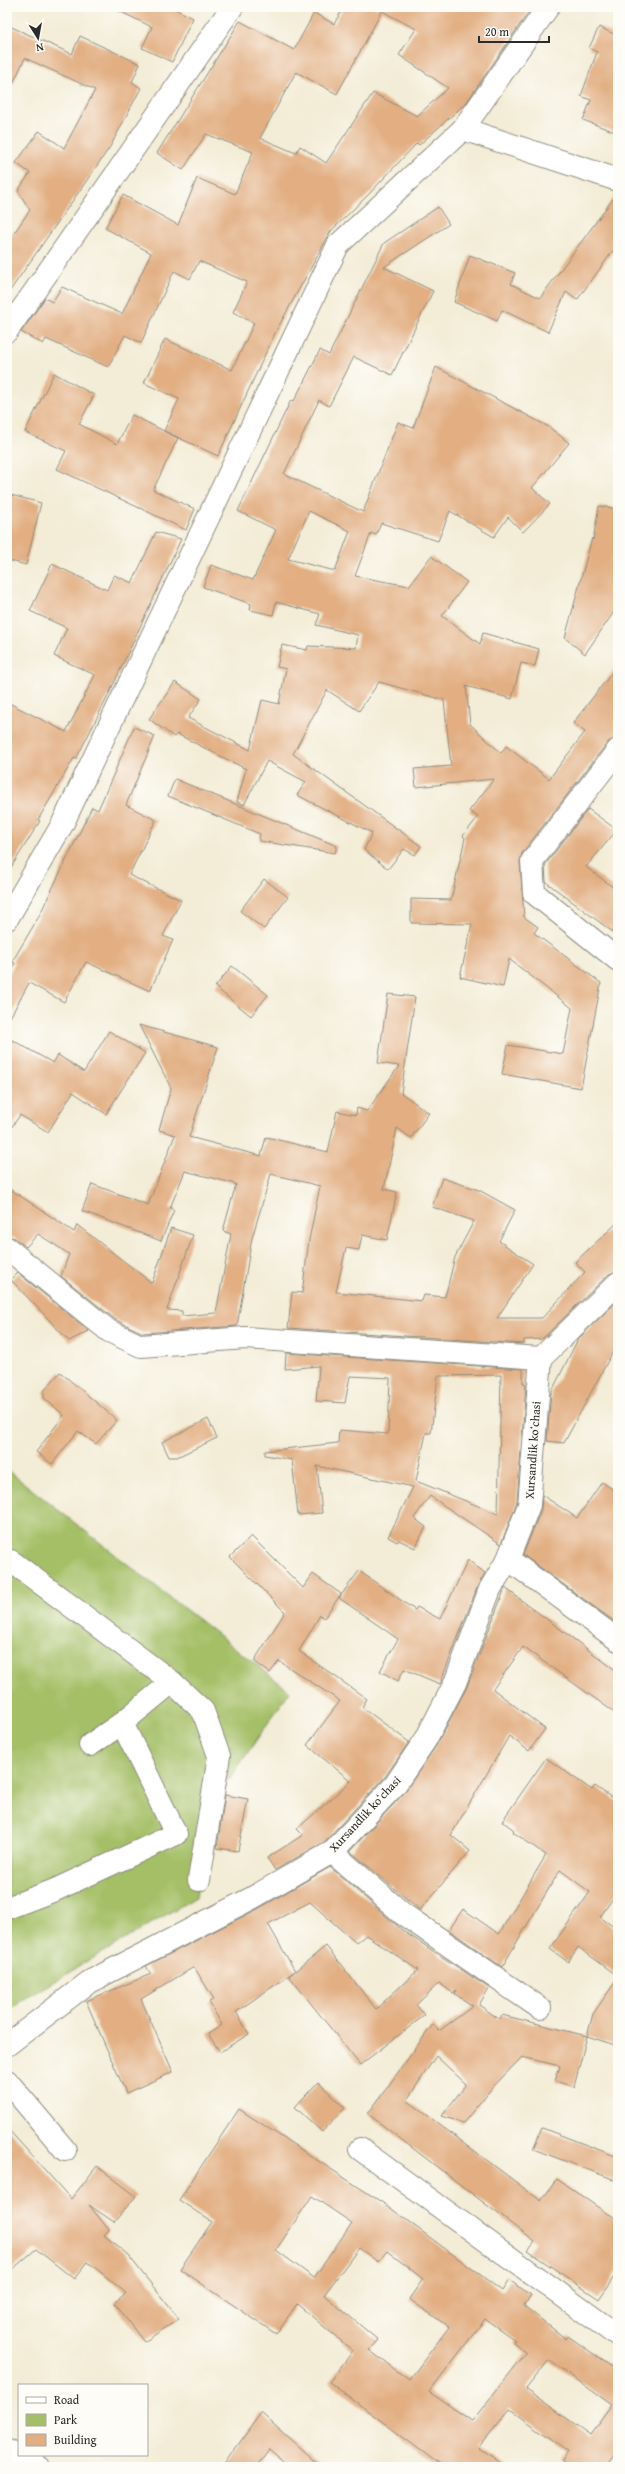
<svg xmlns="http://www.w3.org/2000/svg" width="625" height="2474" viewBox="0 0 625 2474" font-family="'Gentium Book Plus',serif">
  <rect width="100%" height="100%" fill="#fdfcf7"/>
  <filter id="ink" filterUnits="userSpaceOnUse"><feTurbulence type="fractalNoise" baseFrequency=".025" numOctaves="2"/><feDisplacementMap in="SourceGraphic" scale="8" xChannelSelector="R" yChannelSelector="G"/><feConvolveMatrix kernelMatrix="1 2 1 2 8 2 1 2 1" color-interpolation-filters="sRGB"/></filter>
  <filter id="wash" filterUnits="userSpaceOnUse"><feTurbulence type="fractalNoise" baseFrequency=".012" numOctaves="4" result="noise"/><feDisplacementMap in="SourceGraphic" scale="16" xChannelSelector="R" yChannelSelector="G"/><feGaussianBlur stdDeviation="0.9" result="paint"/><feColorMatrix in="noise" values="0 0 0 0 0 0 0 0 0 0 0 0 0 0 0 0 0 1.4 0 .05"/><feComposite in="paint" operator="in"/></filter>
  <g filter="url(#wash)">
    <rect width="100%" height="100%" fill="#f3ecd6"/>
    <polygon fill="#a4bf66" stroke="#687548" points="7,1470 290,1691 229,1780 215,1777 196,1897 21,2001 7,2015"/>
    <g id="blocks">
      <g fill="#e2ae82" fill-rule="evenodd">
        <polygon points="111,7 171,7 193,18 172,62 142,48 152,27"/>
        <path d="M 344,7 L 490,7 L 506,11 L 509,7 L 532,7 L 466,103 L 419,145 L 417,143 L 369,194 L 331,231 L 275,333 L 218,456 L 164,431 L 179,399 L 144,383 L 165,339 L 232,370 L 254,323 L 233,312 L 247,282 L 199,261 L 190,279 L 174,271 L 141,343 L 125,335 L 108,367 L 46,339 L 43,344 L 21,332 L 45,298 L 52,302 L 62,287 L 122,314 L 151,253 L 105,228 L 123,195 L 178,225 L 197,178 L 235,194 L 253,152 L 206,134 L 183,170 L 157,153 L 240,21 L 294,50 L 314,13 L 334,24 ZM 382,11 L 416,29 L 399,55 L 448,88 L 417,116 L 373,93 L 326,163 L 300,146 L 296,153 L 260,138 L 296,72 L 337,94 Z"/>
        <polygon points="7,25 72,54 80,36 140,64 132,82 141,88 110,147 7,295 7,243 30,210 18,191 30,173 16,163 39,131 64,148 95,90 25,58 7,96"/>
        <polygon points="599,27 618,36 618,133 583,120 591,100 581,96 597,52 589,48"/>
        <polygon points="618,192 618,244 577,300 566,292 548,332 502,310 497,321 454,302 470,255 515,273 511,284 540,298"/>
        <path d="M 438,207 L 449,224 L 384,267 L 433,291 L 392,375 L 354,357 L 329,406 L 319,400 L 284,474 L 363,512 L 398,422 L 413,428 L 436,367 L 549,427 L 569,443 L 532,488 L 550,504 L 523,532 L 508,517 L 494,537 L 450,511 L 438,541 L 381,523 L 376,535 L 371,533 L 355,576 L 409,586 L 431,556 L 467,582 L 442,616 L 480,644 L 483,633 L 539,649 L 535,666 L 521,663 L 512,699 L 466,686 L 470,724 L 501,753 L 506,746 L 549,779 L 585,732 L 573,723 L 618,665 L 618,738 L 608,742 L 522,853 L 520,862 L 524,917 L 538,927 L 534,933 L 601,983 L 581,1088 L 502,1074 L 508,1045 L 563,1054 L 572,1008 L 509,959 L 503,987 L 460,977 L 472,924 L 411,923 L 411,899 L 451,900 L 465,838 L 463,836 L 478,817 L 469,811 L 494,779 L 416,787 L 414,769 L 451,766 L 444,700 L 379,682 L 359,711 L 327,690 L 293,754 L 421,846 L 415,855 L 404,849 L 388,869 L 364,850 L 372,833 L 297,795 L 306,782 L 267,761 L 244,805 L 237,802 L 246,769 L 177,734 L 174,737 L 149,719 L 175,682 L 201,699 L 188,718 L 250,750 L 262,700 L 279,704 L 286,669 L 277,667 L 282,645 L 307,650 L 308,646 L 356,648 L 358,635 L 316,625 L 320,614 L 276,602 L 273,615 L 250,610 L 251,604 L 203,587 L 211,565 L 253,580 L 276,530 L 238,511 L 291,400 L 294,401 L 320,350 L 329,355 L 384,243 ZM 309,511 L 350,531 L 335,571 L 288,559 Z"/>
        <polygon points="54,373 94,395 79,424 117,444 132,415 178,438 153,490 195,509 186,530 57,469 66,451 25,432"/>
        <polygon points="7,494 41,503 26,565 7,560"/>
        <polygon points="599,506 618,509 618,606 585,654 565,638 592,538 593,540"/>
        <polygon points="156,532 181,539 107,698 76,759 74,758 38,820 40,821 7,874 7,702 66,732 95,675 54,656 67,628 30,611 52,564 107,590 114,575 132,583"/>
        <polygon points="134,727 155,736 126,805 156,820 129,875 181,900 163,936 173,940 150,991 86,962 64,1002 29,983 7,1023 7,978 15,963 12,962 38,918 92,807 98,810"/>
        <polygon points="175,779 337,846 335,853 259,841 260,834 168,796"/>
        <polygon points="588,809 617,830 586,867 618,891 618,936 546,882 545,865"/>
        <polygon points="264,879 288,897 264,929 240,911"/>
        <polygon points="232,966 268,995 251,1016 215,987"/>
        <polygon points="388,994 415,997 401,1093 429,1113 411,1138 397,1128 384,1189 397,1192 387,1240 362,1235 359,1250 346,1248 336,1292 422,1301 424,1295 445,1297 455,1257 474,1221 432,1207 442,1178 479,1190 515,1210 499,1241 533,1264 497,1318 542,1318 585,1272 575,1262 618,1222 618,1271 609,1274 542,1339 524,1340 524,1344 288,1328 292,1292 302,1293 309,1240 320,1186 271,1174 252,1238 237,1326 143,1333 116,1320 61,1276 69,1254 38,1234 26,1247 15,1238 7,1236 7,1187 74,1232 77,1225 152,1283 171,1228 193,1235 167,1310 182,1311 182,1316 216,1313 231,1234 223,1231 236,1184 185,1171 170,1208 174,1210 161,1241 82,1211 92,1184 148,1205 175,1135 159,1130 171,1088 139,1025 218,1047 189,1137 261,1156 266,1137 328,1152 337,1111 356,1115 357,1108 367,1111 399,1066 378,1063"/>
        <polygon points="109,1031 145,1053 106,1114 73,1092 48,1132 20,1115 7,1134 7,1037 53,1063 58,1055 84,1072"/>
        <polygon points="18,1273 89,1331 69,1341 11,1280"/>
        <polygon points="618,1300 618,1342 564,1443 547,1441 551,1393 578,1339"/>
        <path d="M 286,1353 L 523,1369 L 523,1383 L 526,1384 L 517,1502 L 501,1544 L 430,1496 L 414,1518 L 426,1527 L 415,1548 L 399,1540 L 397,1542 L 388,1537 L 413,1487 L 317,1466 L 322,1513 L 298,1515 L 292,1460 L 265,1455 L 265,1451 L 338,1443 L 339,1430 L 388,1434 L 390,1378 L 350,1376 L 345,1403 L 316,1401 L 319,1366 L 285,1369 ZM 501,1375 L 498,1514 L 416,1481 L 426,1433 L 431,1433 L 438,1376 Z"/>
        <polygon points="60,1372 117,1420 96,1444 78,1431 52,1464 36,1452 64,1415 44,1398 44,1391"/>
        <polygon points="208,1419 217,1438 177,1457 169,1457 162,1442"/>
        <polygon points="602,1482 618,1493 618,1624 523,1555 541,1510 542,1495 577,1518"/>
        <polygon points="251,1536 303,1588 313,1574 341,1594 324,1618 320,1615 299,1651 367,1699 362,1707 409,1742 385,1777 324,1842 275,1870 267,1858 303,1835 297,1829 351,1781 307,1745 340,1701 279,1661 270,1673 254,1661 285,1612 230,1557"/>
        <polygon points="468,1560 485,1573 478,1585 440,1684 404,1669 398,1681 380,1671 398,1639 339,1598 359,1571 415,1610 417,1607 440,1619"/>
        <polygon points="505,1588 618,1672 618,1715 523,1647 493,1689 545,1729 529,1751 509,1736 451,1835 470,1851 420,1910 350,1851 404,1793 436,1746 467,1687"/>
        <polygon points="546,1758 592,1790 595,1786 618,1802 618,1891 600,1917 618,1930 618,1976 578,1947 568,1962 550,1949 590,1892 560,1870 502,1967 449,1930 463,1909 499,1934 546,1855 513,1832 514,1830 502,1821"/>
        <polygon points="225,1795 248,1799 238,1851 217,1848"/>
        <path d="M 330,1867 L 403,1931 L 489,1988 L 479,2005 L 499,2019 L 502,2015 L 587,2036 L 574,2087 L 555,2081 L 560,2066 L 522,2057 L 491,2089 L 463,2123 L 442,2116 L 466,2084 L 436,2056 L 407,2100 L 541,2201 L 557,2179 L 618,2221 L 618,2271 L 599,2299 L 528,2251 L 535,2242 L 368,2114 L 433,2024 L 439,2031 L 473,2006 L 455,1994 L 457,1990 L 453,1993 L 439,1983 L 416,2005 L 425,2015 L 360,2065 L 289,1976 L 295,1971 L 236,2012 L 249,2034 L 220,2052 L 208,2034 L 222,2025 L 209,2002 L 214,1999 L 194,1967 L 141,1999 L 173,2072 L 126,2093 L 86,2001 L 151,1974 L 146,1966 L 258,1909 ZM 310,1902 L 356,1943 L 366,1935 L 418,1970 L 376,2009 L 326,1946 L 295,1971 L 268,1924 Z"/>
        <polygon points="618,1978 618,2046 587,2036 593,2014"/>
        <polygon points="318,2082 345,2108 322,2132 295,2107"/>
        <path d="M 239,2109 L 389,2207 L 502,2291 L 509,2280 L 531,2295 L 524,2306 L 566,2339 L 568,2336 L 618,2371 L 618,2451 L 606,2467 L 571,2467 L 562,2460 L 568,2451 L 510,2409 L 479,2447 L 506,2467 L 443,2467 L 329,2382 L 353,2351 L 297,2304 L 276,2334 L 180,2269 L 212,2222 L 179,2200 ZM 312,2196 L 352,2223 L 314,2278 L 276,2250 ZM 359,2248 L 378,2262 L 387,2251 L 423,2279 L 409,2299 L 449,2327 L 409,2380 L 369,2350 L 378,2340 L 324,2295 ZM 485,2319 L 515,2340 L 513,2343 L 526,2353 L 472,2421 L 429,2392 ZM 549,2360 L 612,2405 L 590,2435 L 526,2389 Z"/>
        <polygon points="7,2128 71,2199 97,2166 136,2196 114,2222 89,2205 109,2230 104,2235 128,2255 179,2319 144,2342 114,2303 126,2293 88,2262 74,2279 36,2249 7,2274"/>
        <polygon points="542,2128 618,2157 618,2181 533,2149"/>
        <polygon points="261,2413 321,2467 290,2467 269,2449 256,2467 222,2467"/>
      </g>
    </g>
  </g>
  <g filter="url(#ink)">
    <use href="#blocks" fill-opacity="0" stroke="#8f8c80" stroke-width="1"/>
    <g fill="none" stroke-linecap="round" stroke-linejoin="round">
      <g stroke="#8f8c80" stroke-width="24">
        <g id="minor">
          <polyline points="463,129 618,180"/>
          <polyline points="7,331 232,7"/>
          <polyline points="618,750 532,861 534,893 618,960"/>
          <polyline points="7,919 62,825 338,245 463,129 548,7"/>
          <polyline points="7,1248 109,1331 141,1346 245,1338 541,1358 618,1283"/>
          <polyline points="508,1559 618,1640"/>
          <polyline points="11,1561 172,1682 122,1723 90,1745"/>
          <polyline points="172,1682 203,1711 219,1756 199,1880"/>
          <polyline points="332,1852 403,1914 540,2008"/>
          <polyline points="7,1908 55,1890 176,1834 122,1723"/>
          <polyline points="7,2045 89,1982 252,1898 332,1852 395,1785 426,1739 455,1683 490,1589 508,1559 529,1505 541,1358"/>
          <polyline points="7,2081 65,2150"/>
          <polyline points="360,2149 618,2336"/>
          <polyline points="7,2451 39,2467"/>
        </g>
      </g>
      <use href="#minor" stroke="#fff" stroke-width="22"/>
    </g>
  </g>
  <g text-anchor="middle" stroke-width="3.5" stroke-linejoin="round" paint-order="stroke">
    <g font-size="12" fill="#2b2b2b" stroke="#fdfcf7">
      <text transform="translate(533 1450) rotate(-86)" y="4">Xursandlik koʻchasi</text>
      <text transform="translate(365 1814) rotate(-47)" y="4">Xursandlik koʻchasi</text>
    </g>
  </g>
  <rect width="625" height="2474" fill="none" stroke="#fdfcf7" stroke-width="24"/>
  <rect x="18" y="2384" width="130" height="72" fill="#fdfcf7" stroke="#a9a8a5"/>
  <rect x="26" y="2397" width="20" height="6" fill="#ffffff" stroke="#a9a8a5"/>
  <text x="54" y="2404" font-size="12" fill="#2b2b2b">Road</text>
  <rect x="26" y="2414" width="20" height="12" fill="#a4bf66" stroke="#a9a8a5"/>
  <text x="54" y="2424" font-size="12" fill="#2b2b2b">Park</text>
  <rect x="26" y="2434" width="20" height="12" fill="#e2ae82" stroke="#a9a8a5"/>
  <text x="54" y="2444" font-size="12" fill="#2b2b2b">Building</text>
  <g transform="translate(38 38) rotate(169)" stroke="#fdfcf7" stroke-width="3" paint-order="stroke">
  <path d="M0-3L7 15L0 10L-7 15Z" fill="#2b2b2b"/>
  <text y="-6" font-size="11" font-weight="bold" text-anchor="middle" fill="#2b2b2b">N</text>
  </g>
  <path d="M479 36v6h70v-6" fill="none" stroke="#2b2b2b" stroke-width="2"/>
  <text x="485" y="36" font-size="12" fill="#2b2b2b" stroke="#fdfcf7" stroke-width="3" paint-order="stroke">20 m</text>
</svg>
